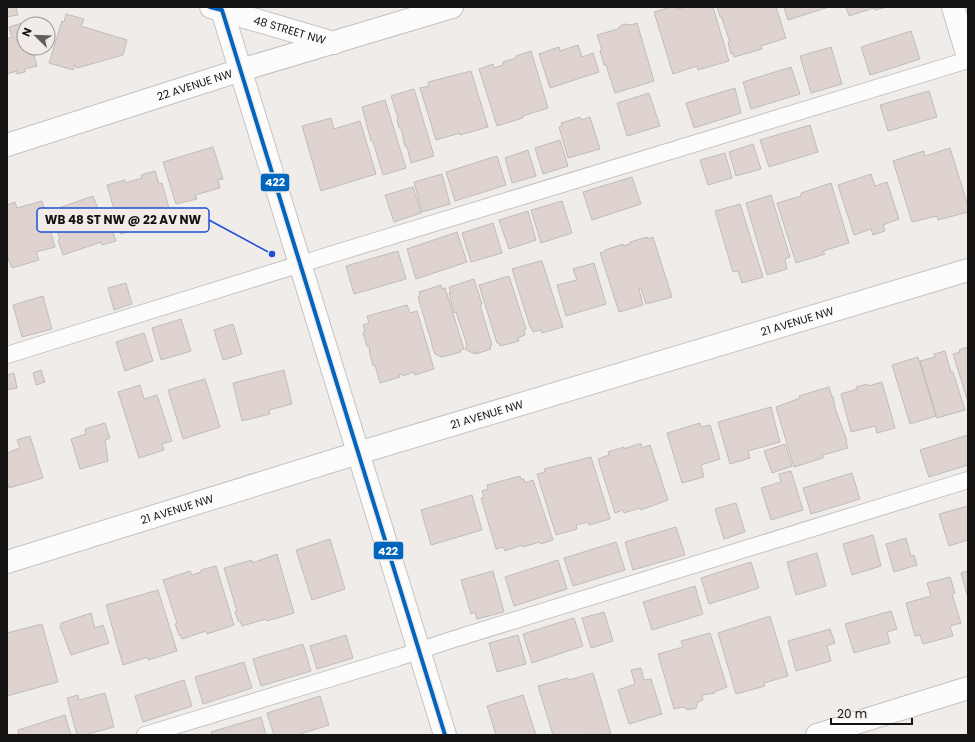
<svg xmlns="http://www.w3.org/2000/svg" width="975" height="742" viewBox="0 0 975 742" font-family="Poppins,sans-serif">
  <rect width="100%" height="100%" fill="#efecea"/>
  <g fill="#ded3ce" stroke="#bfbdbc">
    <polygon points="7,7 16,7 18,15 7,17"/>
    <polygon points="671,7 677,7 678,9 685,7 713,7 729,61 698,70 697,66 673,74 654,12"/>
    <polygon points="717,7 776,7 786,38 761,46 762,49 734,57 733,53 731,54 728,42 730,42 721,16 720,17"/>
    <polygon points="784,7 829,7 788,20"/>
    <polygon points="846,7 887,7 875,10 874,8 849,16"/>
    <polygon points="66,14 84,19 81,26 127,40 123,55 77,68 75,65 73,70 49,63 62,21 64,22"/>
    <polygon points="25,22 24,48 32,48 37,66 25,69 25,72 17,74 17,71 7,74 7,39 12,37 9,27"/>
    <polygon points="637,23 654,81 615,93 606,65 604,65 600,51 602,50 597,35 618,29 620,26 624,24 631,25"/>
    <polygon points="911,31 920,59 870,75 861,47"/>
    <polygon points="578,45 582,57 593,53 599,72 550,88 539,54 559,47 560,51"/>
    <polygon points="831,47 842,84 811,93 800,56"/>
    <polygon points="531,51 548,108 523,116 523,118 497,126 479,69 493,64 494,68 503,65 503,62 516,58 516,56"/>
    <polygon points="791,67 800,94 751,109 743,82"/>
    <polygon points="471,71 488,127 460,135 460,133 436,140 420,88 429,86 428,82"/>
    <polygon points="735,88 741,113 694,128 686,103"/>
    <polygon points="414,89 434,156 411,163 407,147 405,147 401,128 399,128 397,120 398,118 391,96"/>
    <polygon points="929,91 937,117 888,131 880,105"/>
    <polygon points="649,93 660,126 627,136 617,103"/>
    <polygon points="385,100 406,168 383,175 373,142 371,141 362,107"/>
    <polygon points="580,117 581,120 590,117 600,149 568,158 559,127 562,126 561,123"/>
    <polygon points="331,118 334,129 360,121 376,174 321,191 302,126"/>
    <polygon points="810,125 818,152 769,167 760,140"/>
    <polygon points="560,140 568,166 543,174 535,148"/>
    <polygon points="753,144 761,169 736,176 729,152"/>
    <polygon points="213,147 223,179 218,180 220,188 195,195 197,199 176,204 163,162"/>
    <polygon points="950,148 968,206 968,212 938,220 937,216 912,222 893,161 924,151 925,156"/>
    <polygon points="528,150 536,176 512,183 505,158"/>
    <polygon points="725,153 732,178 708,185 700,160"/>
    <polygon points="497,156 506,185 455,201 446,172"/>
    <polygon points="155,171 159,184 162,183 172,219 121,234 107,185 125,180 125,183 142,178 141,175"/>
    <polygon points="442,174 450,204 422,212 414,182"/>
    <polygon points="871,174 875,186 887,182 899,219 883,225 885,231 873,235 871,229 854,235 838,185"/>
    <polygon points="632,177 641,204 592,220 583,192"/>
    <polygon points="831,183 849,243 823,251 825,254 796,263 777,203 801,196 801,193"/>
    <polygon points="413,187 421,213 394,222 385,195"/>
    <polygon points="771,195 790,257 785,259 787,269 767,275 746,203"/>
    <polygon points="93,196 100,214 106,212 116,241 102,245 101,242 63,255 58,240 60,239 50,211"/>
    <polygon points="42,201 55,247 36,252 39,260 12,268 7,256 7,205 15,202 17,208"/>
    <polygon points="562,201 572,233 541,243 531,210"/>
    <polygon points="740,204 763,277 742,283 738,271 733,272 715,211"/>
    <polygon points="528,211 536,240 509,249 499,220"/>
    <polygon points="493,223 502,253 471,262 462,233"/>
    <polygon points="457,232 467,262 416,279 407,249"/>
    <polygon points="647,237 648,239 653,237 672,297 646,304 641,288 639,289 643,305 619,312 600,253 605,251 605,250 623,244 623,246 630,244 630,242"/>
    <polygon points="398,251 406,279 354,294 346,266"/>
    <polygon points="540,261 542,261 563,327 542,333 541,330 533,332 531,327 530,327 512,269"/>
    <polygon points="594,263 606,304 566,316 557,285 577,280 573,269"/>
    <polygon points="509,276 526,329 524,330 525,335 518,338 519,341 500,346 499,343 497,343 479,285"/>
    <polygon points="474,279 482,304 480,305 492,345 490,346 491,349 476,354 475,351 474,354 465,349 467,345 456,312 454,313 449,293 451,293 449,287"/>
    <polygon points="126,283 132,304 114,310 108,288"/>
    <polygon points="441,285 442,289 445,288 464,349 460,350 461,352 442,357 435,354 432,346 432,344 418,297 420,296 419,292"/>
    <polygon points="43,296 52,329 22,337 13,305"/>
    <polygon points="407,305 410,313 417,311 434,369 415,375 414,372 403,376 403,374 399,375 400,377 380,383 375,365 373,366 369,350 370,350 369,346 367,347 363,332 365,331 363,325 369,323 367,316"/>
    <polygon points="181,319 191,351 161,360 152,328"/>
    <polygon points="233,324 242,354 223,360 214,330"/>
    <polygon points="144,333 153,361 125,371 116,342"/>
    <polygon points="968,347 968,402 953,354 960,352 959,350"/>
    <polygon points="945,351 951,372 953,372 965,410 937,418 920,361 935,357 934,354"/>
    <polygon points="918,357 936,416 910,424 892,365"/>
    <polygon points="41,370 45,382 36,385 33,373"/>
    <polygon points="284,370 292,404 269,410 270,414 242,421 233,383"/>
    <polygon points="14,373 17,388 7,390 7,375"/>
    <polygon points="205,379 220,427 183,439 168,390"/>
    <polygon points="882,382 895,428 877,433 875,426 851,432 841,394 857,389 856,387 867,384 868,386"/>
    <polygon points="140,385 144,399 157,395 172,441 162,444 164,450 139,458 118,392"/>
    <polygon points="829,387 832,397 833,397 835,405 834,405 847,441 846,442 848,448 823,455 823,458 794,467 776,407 800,398 799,396"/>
    <polygon points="771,407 780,442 748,451 750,458 730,464 718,422"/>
    <polygon points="105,423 110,438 105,440 108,461 80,469 71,439 86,434 85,429"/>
    <polygon points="700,423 701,427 710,425 720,459 701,465 704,477 682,483 667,433"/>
    <polygon points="968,435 968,465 929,477 920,450"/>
    <polygon points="30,436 43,478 9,488 7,482 7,453 20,448 17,440"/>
    <polygon points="638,444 641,444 642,448 650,445 668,500 641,510 640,508 624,513 623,510 615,513 598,459 609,455 608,452 624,447 624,449"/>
    <polygon points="785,444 792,466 772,473 764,451"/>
    <polygon points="591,457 610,519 589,525 588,522 576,525 577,529 556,535 537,474 545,472 544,469"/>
    <polygon points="791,471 803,510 771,520 761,488 781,482 779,474"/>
    <polygon points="852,473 860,499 811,514 803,488"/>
    <polygon points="520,476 521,479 524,479 525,483 533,480 553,540 541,544 540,542 523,547 522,545 505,551 503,547 496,549 481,498 484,497 482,491 488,489 487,485"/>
    <polygon points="472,495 482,530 431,545 421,510"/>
    <polygon points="736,503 745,532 724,539 715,509"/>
    <polygon points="968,506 968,540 949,546 939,514"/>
    <polygon points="676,527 685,555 633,570 625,542"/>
    <polygon points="873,535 881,566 852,575 843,544"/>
    <polygon points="906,538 911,556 914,555 917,565 894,572 886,544"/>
    <polygon points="330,539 345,589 312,600 296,550"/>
    <polygon points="616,542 625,570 573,586 564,558"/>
    <polygon points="817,553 826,586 796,595 787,562"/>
    <polygon points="277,554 294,613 267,621 266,619 242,626 240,621 238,621 235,612 237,611 224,568 252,560 252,563"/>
    <polygon points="558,560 567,589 514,606 505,577"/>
    <polygon points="751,562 759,588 709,604 701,578"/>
    <polygon points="216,566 234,625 207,634 206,631 182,639 180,635 179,635 175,624 177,623 163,580 190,571 192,575 201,572 201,570"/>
    <polygon points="493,571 504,612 477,619 475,612 471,614 461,580"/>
    <polygon points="968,571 968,598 961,573"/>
    <polygon points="950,577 955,593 952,594 961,623 950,626 953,636 923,644 920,635 915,636 906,603 931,596 927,583"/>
    <polygon points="695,586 703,614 652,630 643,602"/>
    <polygon points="158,590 177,651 148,660 148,657 123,665 106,605"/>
    <polygon points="891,611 897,629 887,632 890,643 854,653 845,624"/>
    <polygon points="604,612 613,641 591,648 582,618"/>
    <polygon points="91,613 95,628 103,625 109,643 71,655 60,626 61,626 61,623"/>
    <polygon points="770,616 788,676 764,683 765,686 736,694 718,633"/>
    <polygon points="574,618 583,646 532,663 523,634"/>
    <polygon points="42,624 58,682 7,696 7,633"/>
    <polygon points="830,629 835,643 827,646 831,661 796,671 788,641"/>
    <polygon points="710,633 727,687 714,692 715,693 702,695 703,700 698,702 696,708 688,710 683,707 674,709 658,654 683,647 681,641"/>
    <polygon points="346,635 353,658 317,669 310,646"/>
    <polygon points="518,635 526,664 497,672 489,643"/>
    <polygon points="303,644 311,671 261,686 253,659"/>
    <polygon points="244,662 252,688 203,704 195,677"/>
    <polygon points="641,668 644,680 651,679 662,714 629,724 618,690 635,684 631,670"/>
    <polygon points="593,673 611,734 553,735 538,686 568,678 569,680"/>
    <polygon points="184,680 192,706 143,722 135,696"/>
    <polygon points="105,693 114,727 84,735 77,735 67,698 78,695 79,700"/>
    <polygon points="523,695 536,735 496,735 487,706"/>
    <polygon points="320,696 329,725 297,735 274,735 267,713"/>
    <polygon points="65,715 71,735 19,735 18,730"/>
    <polygon points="261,717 266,735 212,735 211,732"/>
  </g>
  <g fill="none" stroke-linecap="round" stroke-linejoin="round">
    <g stroke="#c5c3c1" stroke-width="18">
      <g id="service">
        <polyline points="7,355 333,254 968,60"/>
        <polyline points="145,735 397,658 451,640 968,480"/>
      </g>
    </g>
    <g stroke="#c5c3c1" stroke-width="24">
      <g id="minor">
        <path id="s1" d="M 211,7 L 334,43"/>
        <polyline points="221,7 445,735"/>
        <polyline points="953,7 968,57"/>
        <path id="s2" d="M 7,145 L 241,70 L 452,7"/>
        <path id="s3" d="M 7,562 L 358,453 L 968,270"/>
        <polyline points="817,735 968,688"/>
      </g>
    </g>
    <use href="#service" stroke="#fdfcfc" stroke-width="16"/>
    <use href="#minor" stroke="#fdfcfc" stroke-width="22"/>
    <g stroke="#f1ece8" stroke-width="7">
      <polyline id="bus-1" points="210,7 222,10 445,735"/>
    </g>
    <use href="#bus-1" stroke="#0065bd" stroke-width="4"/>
  </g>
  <g text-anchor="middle" stroke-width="3" stroke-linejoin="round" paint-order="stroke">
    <g font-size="11" fill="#151312" stroke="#f1ece8">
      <text dy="4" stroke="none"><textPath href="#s1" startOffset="82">48 STREET NW</textPath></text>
      <text dy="4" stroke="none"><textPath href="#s2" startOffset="197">22 AVENUE NW</textPath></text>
      <text dy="4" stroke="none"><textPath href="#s3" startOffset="826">21 AVENUE NW</textPath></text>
      <text dy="4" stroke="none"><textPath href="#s3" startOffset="502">21 AVENUE NW</textPath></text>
      <text dy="4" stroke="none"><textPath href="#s3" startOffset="178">21 AVENUE NW</textPath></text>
    </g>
  </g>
  <path fill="none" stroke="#1d4ed8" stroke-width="1.5" d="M272 254L209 220"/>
  <circle fill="#1d4ed8" stroke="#f1ece8" stroke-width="1.5" cx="272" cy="254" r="4"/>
  <rect fill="#f1ece8" stroke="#1d4ed8" stroke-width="1.5" x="37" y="208" width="172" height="24" rx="4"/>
  <g font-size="12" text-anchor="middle" font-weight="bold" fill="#151312">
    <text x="123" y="224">WB 48 ST NW @ 22 AV NW</text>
  </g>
  <g stroke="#f1ece8" stroke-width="1.5">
    <rect x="260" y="173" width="30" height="19" rx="4" fill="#0065bd"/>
    <rect x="373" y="541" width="31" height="19" rx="4" fill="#0065bd"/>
  </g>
  <g font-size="11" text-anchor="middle" font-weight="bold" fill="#fff">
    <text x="275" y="186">422</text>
    <text x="388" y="555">422</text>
  </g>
  <rect width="975" height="742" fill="none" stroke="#151312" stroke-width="16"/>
  <g transform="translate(36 36) rotate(293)"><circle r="19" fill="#f1ece8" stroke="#999592"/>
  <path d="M0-3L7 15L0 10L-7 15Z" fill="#615f5e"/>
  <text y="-6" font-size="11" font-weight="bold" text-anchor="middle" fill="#151312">N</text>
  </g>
  <path d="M831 718v6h81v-6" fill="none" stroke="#151312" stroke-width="2"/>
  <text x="837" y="718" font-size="12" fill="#151312" stroke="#f1ece8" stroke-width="3" paint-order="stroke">20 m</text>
</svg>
